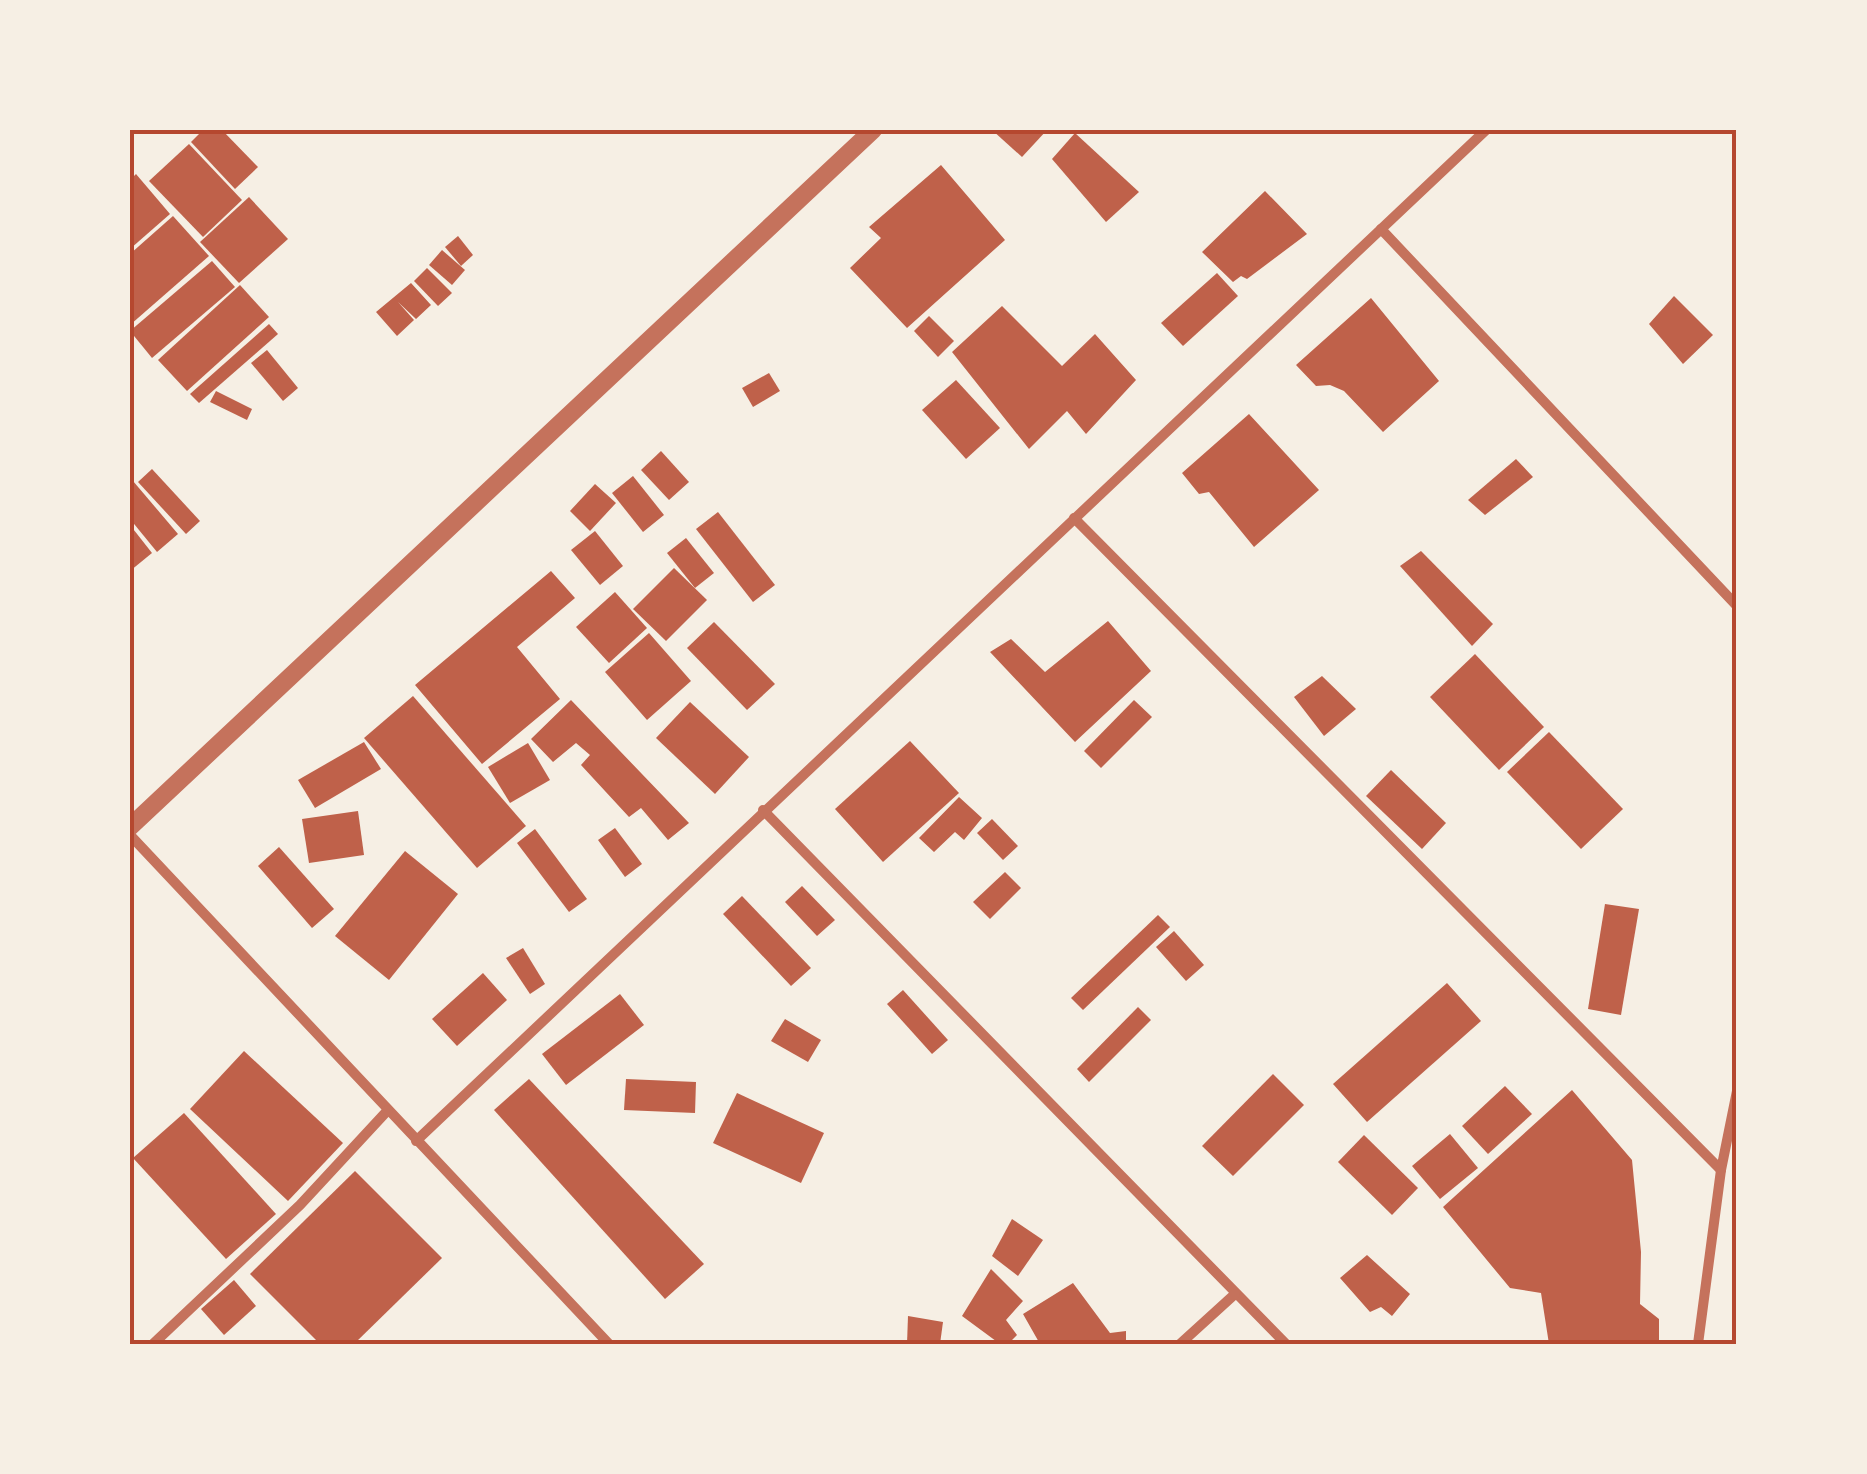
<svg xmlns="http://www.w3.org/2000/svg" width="1867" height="1474" viewBox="0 0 1867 1474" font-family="'DejaVu Sans',sans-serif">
  <rect width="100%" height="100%" fill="#f6efe4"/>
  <g fill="#bf614a">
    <polygon points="203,130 222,130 258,167 235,189 191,142"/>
    <polygon points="992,130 1047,130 1022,157"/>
    <polygon points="1075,133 1139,192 1106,222 1052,159"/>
    <polygon points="189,144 242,200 203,237 149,181"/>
    <polygon points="941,165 1005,240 907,328 850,268 881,238 869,227"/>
    <polygon points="136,174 170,214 130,249 130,180"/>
    <polygon points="1265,191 1307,234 1247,279 1241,276 1233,282 1202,252"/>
    <polygon points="249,197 288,239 239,283 200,242"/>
    <polygon points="173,216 209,256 130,325 130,254"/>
    <polygon points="458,236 473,255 461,266 445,247"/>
    <polygon points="442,250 465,270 452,285 429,265"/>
    <polygon points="212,261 235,287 152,358 130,331"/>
    <polygon points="427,268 452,293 438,306 414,281"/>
    <polygon points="1217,273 1238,296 1183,346 1161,323"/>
    <polygon points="411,283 431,305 416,319 398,302 414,320 397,336 376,312"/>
    <polygon points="240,285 269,317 187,391 158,360"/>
    <polygon points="1674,296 1713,335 1683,364 1649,324"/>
    <polygon points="1371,298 1439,381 1383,432 1344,391 1330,385 1316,386 1296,365"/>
    <polygon points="1002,306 1062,366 1095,334 1136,380 1086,434 1067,411 1029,449 952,352"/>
    <polygon points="929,316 954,341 938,357 914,331"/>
    <polygon points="269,324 278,334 199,403 190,394"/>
    <polygon points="267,350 298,388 283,401 251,363"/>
    <polygon points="769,373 780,391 753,407 742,388"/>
    <polygon points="956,380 1000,428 966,459 922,410"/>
    <polygon points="216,391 252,409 247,420 210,402"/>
    <polygon points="1249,414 1319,490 1254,547 1209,492 1199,494 1182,473"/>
    <polygon points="661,451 689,482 669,500 641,470"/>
    <polygon points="1516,459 1533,477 1485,515 1468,500"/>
    <polygon points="152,469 200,521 186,534 138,482"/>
    <polygon points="633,476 664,515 643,532 612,493"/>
    <polygon points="133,481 178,534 157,552 130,519"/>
    <polygon points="595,484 616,503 590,531 570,511"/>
    <polygon points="718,512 775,585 753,602 696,529"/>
    <polygon points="130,525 152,553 130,571"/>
    <polygon points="595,531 623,566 600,585 571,550"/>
    <polygon points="686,538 714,573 695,588 667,553"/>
    <polygon points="1421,551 1493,624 1472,646 1400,566"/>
    <polygon points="674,568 707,600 666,641 633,609"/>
    <polygon points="551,571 575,598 517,647 560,699 482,764 415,685"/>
    <polygon points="615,592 647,628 609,663 576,627"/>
    <polygon points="1108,621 1151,671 1075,742 990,652 1011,639 1045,672"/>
    <polygon points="714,622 775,684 747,710 687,648"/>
    <polygon points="649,633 691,681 647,720 605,672"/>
    <polygon points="1475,654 1544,727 1499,770 1430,697"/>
    <polygon points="1322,676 1356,709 1324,736 1294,697"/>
    <polygon points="413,696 526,826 477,868 364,738"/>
    <polygon points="571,700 689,823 668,840 641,808 629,817 581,765 590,755 576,743 553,762 531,739"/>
    <polygon points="1134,700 1152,717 1101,768 1084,751"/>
    <polygon points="690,702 749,757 715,794 656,738"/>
    <polygon points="1549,732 1623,809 1581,849 1507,772"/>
    <polygon points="910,741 959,793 883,862 835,809"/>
    <polygon points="364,742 381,769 315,808 298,780"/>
    <polygon points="528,743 550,780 510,803 488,767"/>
    <polygon points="1391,770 1446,823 1422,849 1366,796"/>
    <polygon points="959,797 982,818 964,840 955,832 934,852 919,838"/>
    <polygon points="358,811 364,855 309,863 302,819"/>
    <polygon points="992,819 1018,846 1003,860 977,833"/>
    <polygon points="615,828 642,864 625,877 598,840"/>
    <polygon points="535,829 587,899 569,912 517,843"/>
    <polygon points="279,847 334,909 312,928 258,866"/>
    <polygon points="405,851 458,894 389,980 335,936"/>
    <polygon points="1005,872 1021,888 990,919 973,902"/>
    <polygon points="802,886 835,920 817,936 785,902"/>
    <polygon points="742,896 811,968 791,986 723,914"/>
    <polygon points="1605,904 1639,909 1621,1015 1588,1009"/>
    <polygon points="1158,915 1170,927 1083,1010 1071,998"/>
    <polygon points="1174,931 1204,965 1186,981 1156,947"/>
    <polygon points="523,948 545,984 530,994 506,958"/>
    <polygon points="483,973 507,1000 457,1046 432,1019"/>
    <polygon points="1447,983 1481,1021 1367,1122 1333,1084"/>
    <polygon points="903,990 948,1040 932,1054 887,1004"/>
    <polygon points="620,994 644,1025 566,1085 542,1054"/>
    <polygon points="1138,1007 1151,1020 1089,1082 1077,1069"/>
    <polygon points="785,1019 821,1040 808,1062 771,1041"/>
    <polygon points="244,1051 343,1143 288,1201 190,1109"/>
    <polygon points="1273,1074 1304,1105 1233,1176 1202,1146"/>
    <polygon points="529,1079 704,1264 665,1299 494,1110"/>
    <polygon points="626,1079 696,1082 695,1113 624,1110"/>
    <polygon points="1505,1086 1532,1114 1488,1154 1462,1126"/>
    <polygon points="1572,1090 1632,1160 1641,1252 1640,1304 1659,1319 1659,1344 1549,1344 1541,1293 1510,1288 1443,1207"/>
    <polygon points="737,1093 824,1133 801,1183 713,1143"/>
    <polygon points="184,1113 276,1214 226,1259 133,1158"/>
    <polygon points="1450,1134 1478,1168 1440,1199 1412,1166"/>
    <polygon points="1364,1135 1418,1188 1392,1215 1338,1162"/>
    <polygon points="355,1171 442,1258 354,1344 320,1344 250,1274"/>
    <polygon points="1012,1219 1043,1240 1018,1276 992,1256"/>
    <polygon points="1367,1255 1410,1294 1392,1316 1381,1307 1370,1312 1340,1278"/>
    <polygon points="991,1269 1023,1301 1006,1320 1017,1335 1008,1344 1000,1344 962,1316"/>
    <polygon points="234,1280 256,1306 224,1335 201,1309"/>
    <polygon points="1073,1283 1110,1333 1126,1331 1126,1344 1040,1344 1023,1314"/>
    <polygon points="908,1316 943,1322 940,1344 907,1344"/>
  </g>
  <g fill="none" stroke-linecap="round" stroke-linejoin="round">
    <g stroke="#c5725c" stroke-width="10">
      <polyline points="1381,229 1737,606"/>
      <polyline points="1074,518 1721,1170"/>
      <polyline points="763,810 1286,1344"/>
      <polyline points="130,835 609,1344"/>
      <polyline points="416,1141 1486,130"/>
      <polyline points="153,1344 300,1205 388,1110"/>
      <polyline points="1180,1344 1235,1294"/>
      <polyline points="1698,1344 1721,1170 1737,1091"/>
    </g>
    <polyline stroke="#c5725c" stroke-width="18" points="130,827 873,130"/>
  </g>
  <rect width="1867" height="1474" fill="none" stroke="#f6efe4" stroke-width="265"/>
  <rect x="132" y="132" width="1602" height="1210" fill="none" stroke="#b5482f" stroke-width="4"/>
</svg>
